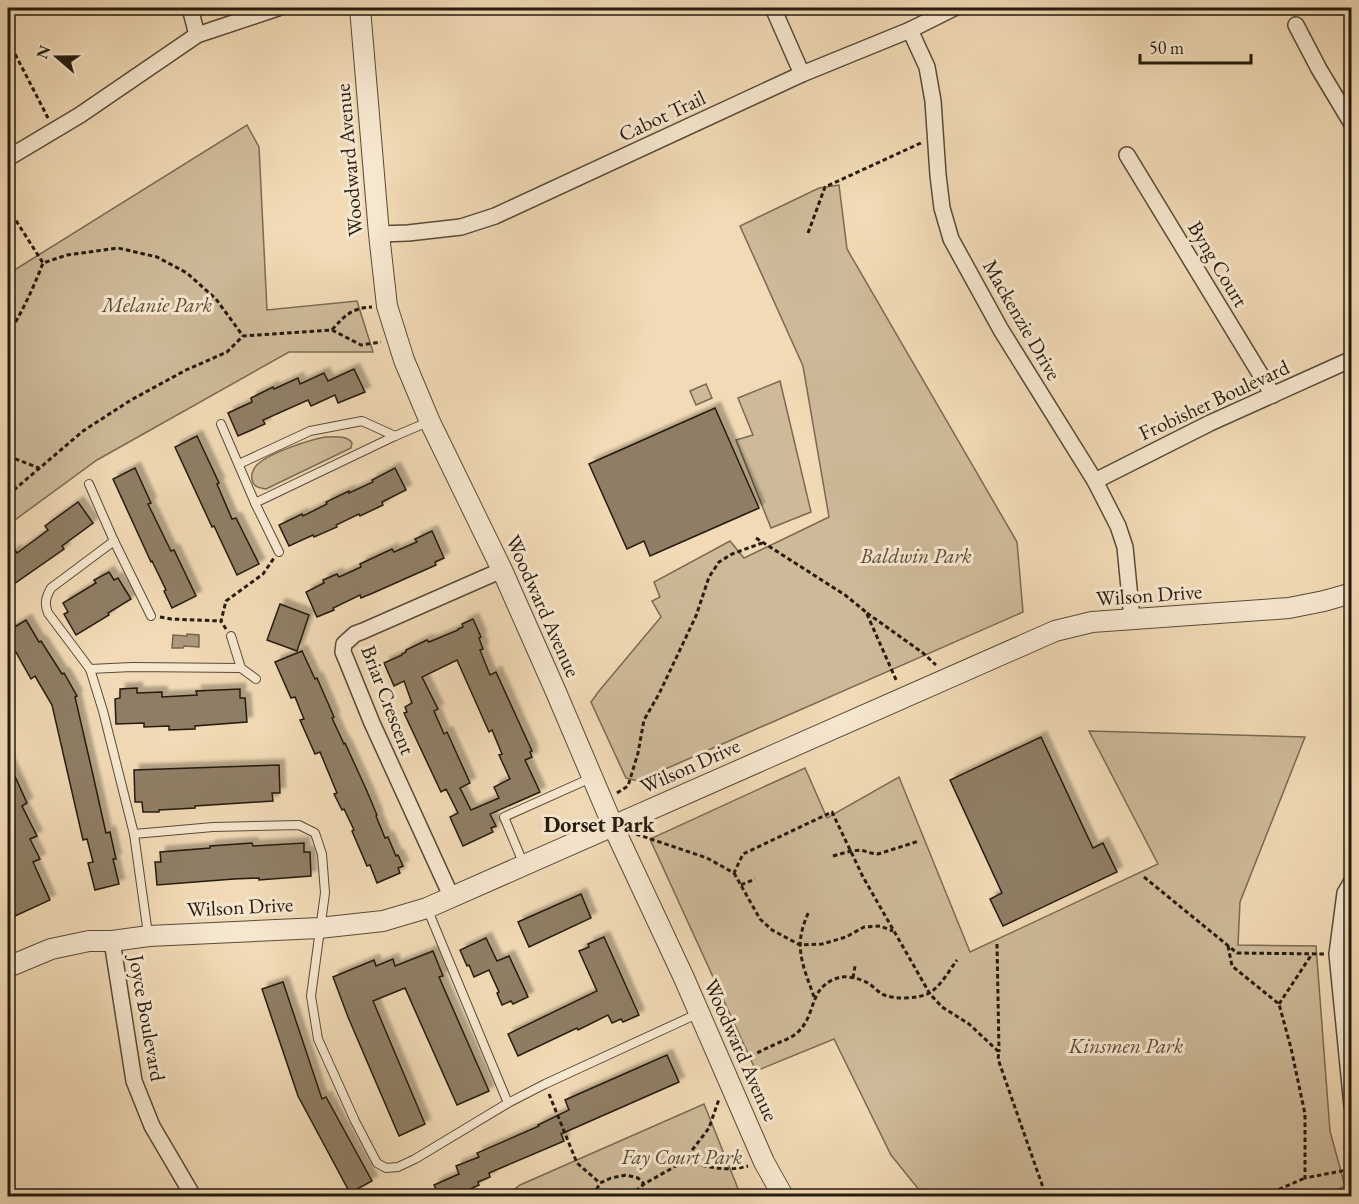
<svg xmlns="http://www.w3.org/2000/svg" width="1359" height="1204" viewBox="0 0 1359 1204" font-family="'EB Garamond',serif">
  <defs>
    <filter id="shadow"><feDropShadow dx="5.5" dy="-5.5" stdDeviation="1.5" flood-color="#0004"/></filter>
  </defs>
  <rect width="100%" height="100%" fill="#f1dab5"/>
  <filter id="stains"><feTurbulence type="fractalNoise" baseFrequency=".00333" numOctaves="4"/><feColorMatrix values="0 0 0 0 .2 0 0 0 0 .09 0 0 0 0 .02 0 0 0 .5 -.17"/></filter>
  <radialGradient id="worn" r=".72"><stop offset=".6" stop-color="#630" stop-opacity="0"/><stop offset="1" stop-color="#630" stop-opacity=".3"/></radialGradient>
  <g fill="#ceba99" stroke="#7a6a54" stroke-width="1.5">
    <polygon points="247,125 259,147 267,310 357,301 373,352 289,352 97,460 8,525 8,274"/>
    <polygon points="839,185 847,249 1017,542 1023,612 638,781 626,778 591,702 599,691 661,617 652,601 660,597 654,582 730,541 744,558 829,517 803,366 740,226 819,188"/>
    <polygon points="780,381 811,512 771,528 736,440 753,435 738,398"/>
    <polygon points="706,384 712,398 696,405 690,391"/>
    <path d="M 325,437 C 334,437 347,435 352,443 L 351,448 L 266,489 C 259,488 253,487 252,479 C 251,475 253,469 256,466 C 266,454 309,440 325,437 Z"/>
    <polygon points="1089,731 1305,737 1240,902 1238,945 1316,946 1330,1131 1345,1186 1323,1196 924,1196 891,1155 834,1039 756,1071 650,839 805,768 827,818 899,777 970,952 1158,864"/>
    <polygon points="704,1104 739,1191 727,1196 506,1196 520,1185"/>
  </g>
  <polygon fill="#ac997d" stroke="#766751" stroke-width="1.5" points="187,634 199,635 199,647 184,646 183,648 172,648 173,635 187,636"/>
  <g fill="#8f7e65" stroke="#251b0f" stroke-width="1.5" fill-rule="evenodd" filter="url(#shadow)">
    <polygon points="354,369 365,392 338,403 335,395 311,406 308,400 263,420 265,424 238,436 228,413 252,402 251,398 273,387 274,389 298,378 300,384 324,373 328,381"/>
    <polygon points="715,408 759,508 650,556 644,541 627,549 589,464"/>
    <polygon points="197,436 219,483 217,484 232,519 236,518 259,564 237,575 214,526 212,527 175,447"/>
    <polygon points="135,468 151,503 148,504 171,551 174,550 196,596 172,608 164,591 166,590 152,561 151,562 113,479"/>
    <polygon points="395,468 406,490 382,502 383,505 360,516 359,514 336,525 337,527 314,537 313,535 289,546 279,525 302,514 303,516 327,504 326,502 349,491 349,493 373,482 372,480"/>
    <polygon points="78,502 93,523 62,546 64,549 8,588 8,556 15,550 17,553 48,530 45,526"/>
    <polygon points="432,531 444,558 435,562 436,565 373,593 361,598 360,595 333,608 334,610 317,617 306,592 324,583 323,580 337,574 339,577 361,567 360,564 392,549 394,552 417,542 415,539"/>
    <polygon points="109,572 114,580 118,578 131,599 108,613 109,615 76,635 64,614 68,612 63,603 96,583 94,580"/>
    <polygon points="280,604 309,615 297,651 267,640"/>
    <path d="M 473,619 L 481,637 L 479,638 L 483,649 L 480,650 L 490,675 L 496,672 L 532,751 L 530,752 L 532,757 L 525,760 L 540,792 L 490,814 L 496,826 L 491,828 L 493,832 L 463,846 L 450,817 L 458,813 L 446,789 L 441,792 L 404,713 L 407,712 L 405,707 L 412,703 L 404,681 L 394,686 L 384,663 L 402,655 L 402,654 L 406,652 L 406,650 L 427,640 L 429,642 L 458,630 L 458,629 L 463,627 L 462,624 ZM 457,660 L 489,732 L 492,730 L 502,754 L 499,755 L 510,779 L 494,787 L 499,798 L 471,810 L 460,788 L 470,783 L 447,732 L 444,734 L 434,711 L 438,709 L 422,677 Z"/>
    <polygon points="26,620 39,642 41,641 62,674 64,673 77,696 75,697 93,775 106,833 110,832 116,859 113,859 119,884 95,890 88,863 93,862 87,839 83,840 52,705 35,676 31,679 8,638 8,631"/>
    <polygon points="302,651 315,679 317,678 334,717 332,718 344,744 345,743 366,789 377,815 376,816 385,838 388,837 396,856 398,855 403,866 398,868 400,873 377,883 370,865 367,866 352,831 354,830 344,809 342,810 334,794 337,793 320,752 315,754 300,720 304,719 295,697 291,698 275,662"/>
    <polygon points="137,688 137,693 162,692 162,697 197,695 196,691 240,689 240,698 245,698 247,722 195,726 195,729 169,730 169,726 144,727 144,723 116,724 115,699 120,698 120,689"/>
    <polygon points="1041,737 1093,848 1103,843 1117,872 1003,926 990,899 1002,893 950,780"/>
    <polygon points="8,761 27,803 22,806 37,836 30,839 40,859 33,862 50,900 15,916 8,901"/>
    <polygon points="279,765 280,793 272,793 273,801 195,806 195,808 159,810 159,812 143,812 142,802 135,802 134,770"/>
    <polygon points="252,843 253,846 304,843 304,852 310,852 311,876 259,880 259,878 234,879 157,885 155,862 161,862 160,852 210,848 210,846"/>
    <polygon points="581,894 591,918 529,947 518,922"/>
    <polygon points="604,937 639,1015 623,1022 621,1019 612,1023 608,1015 578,1030 577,1028 518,1056 508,1034 597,991 579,951 589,947 588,944"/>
    <polygon points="486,938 497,961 509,956 528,997 513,1004 511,1001 502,1005 497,993 499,992 489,970 474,977 469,965 467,966 460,950"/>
    <polygon points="433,951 443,976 439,977 489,1091 457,1105 405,988 373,1001 425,1124 399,1136 348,1017 333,977 374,960 376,966 393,959 395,966"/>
    <polygon points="283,982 322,1099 326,1097 372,1181 350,1193 298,1096 262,989"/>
    <polygon points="667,1055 679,1082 561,1134 564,1141 489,1173 490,1177 478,1182 479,1185 453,1197 439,1197 434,1185 459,1174 456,1166 479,1157 477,1153 539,1126 538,1125 569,1110 565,1100"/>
  </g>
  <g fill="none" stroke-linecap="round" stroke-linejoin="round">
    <g stroke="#584b38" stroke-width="10">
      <g id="service">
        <polyline points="221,424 255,503 279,552"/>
        <polyline points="239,464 310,431 362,421 395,436"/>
        <polyline points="89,484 114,541 151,616"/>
        <polyline points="255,503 395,436 428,422"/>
        <path d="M 114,541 L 51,588 C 46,597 44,603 48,613 L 90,669 L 103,711 L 134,834 L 148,934"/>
        <polyline points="231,636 241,668 256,679"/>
        <polyline points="90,669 132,667 241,668"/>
        <polyline points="134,834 213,827 299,825 315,833 322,854 325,893 311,996 318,1039 355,1121 377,1163 386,1168 398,1167 415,1159 508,1103 545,1084 697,1014"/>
        <polyline points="524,865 504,817 591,778"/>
        <polyline points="427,908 508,1103"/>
      </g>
    </g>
    <g stroke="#584b38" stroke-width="18">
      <g id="minor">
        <polyline points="190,8 197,35"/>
        <polyline points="773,8 802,74"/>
        <polyline points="1296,25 1319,69 1352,124"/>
        <polyline points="910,30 927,67 933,101 938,175 942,208 951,239 1001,330 1095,481 1118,526 1125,547 1132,619"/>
        <polyline points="1127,155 1273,395"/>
        <polyline points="8,158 80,115 197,35 278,8"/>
        <polyline points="379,234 408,233 461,227 495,216 802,74 910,30 954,8"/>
        <polyline points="1095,481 1210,423 1352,359"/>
        <polyline points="1352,881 1345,893 1337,954 1352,1106"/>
        <polyline points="452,898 372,723 346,659 343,652 344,644 355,634 363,631 502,570"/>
        <polyline points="112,941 134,1081 152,1126 193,1196"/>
      </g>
    </g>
    <g stroke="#584b38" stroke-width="22">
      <g id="tertiary">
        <polyline points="360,8 379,234 387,306 404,360 430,422 502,570 556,692 613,826 684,978 764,1162 783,1196"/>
        <polyline points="8,967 51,949 89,941 112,941 149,936 319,928 383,921 427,908 1055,631 1092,622 1289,608 1324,601 1352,593"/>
      </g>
    </g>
    <g stroke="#251b0f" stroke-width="3" stroke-dasharray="4.5 3" stroke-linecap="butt">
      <polyline points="8,41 11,46 48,118"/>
      <polyline points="8,208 43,263"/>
      <polyline points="808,233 825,187 923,142"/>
      <path d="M 332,330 C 345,315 352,308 372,307"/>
      <path d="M 8,335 C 22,312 33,289 43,263 L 67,255 L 118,248 L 157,257 L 187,273 L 216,299 L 243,336"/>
      <polyline points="8,456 39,468"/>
      <polyline points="8,495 83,431 131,400 186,370 227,352 243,336 332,330 361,345 381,342"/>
      <polyline points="756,538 845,595 866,612 897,682"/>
      <polyline points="867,613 923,653 936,665"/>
      <polyline points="160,617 171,619 221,621"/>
      <polyline points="226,629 221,621 226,601 263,574 274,558"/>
      <polyline points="617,793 628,786 638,753 644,720 659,694 696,616 709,577 719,562 732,554 762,543"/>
      <polyline points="636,834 707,858 734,873 743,854 832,812 863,877 930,994 942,1007 969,1024 999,1052 998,1059 1046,1196"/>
      <polyline points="833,856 851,851 861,850 871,853 878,854 919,841"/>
      <polyline points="734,873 760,919 772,930 800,945 822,944 846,937 864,927 880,926 893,931"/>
      <polyline points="1144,877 1237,953 1324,954"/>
      <polyline points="741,885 755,879"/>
      <path d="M 808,913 C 806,919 803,925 802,931 C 796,954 807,976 814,997"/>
      <polyline points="997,944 999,1052"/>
      <polyline points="1228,946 1232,966 1279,1004 1291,1048 1305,1114 1305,1178 1352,1169"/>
      <polyline points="853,978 855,966"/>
      <polyline points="1279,1004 1312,954"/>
      <path d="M 739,1066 C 752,1054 763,1050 778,1043 C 785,1040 793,1037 798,1032 C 818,1013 807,986 841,977 C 849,976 861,979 868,983 C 873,986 877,991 882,994 C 893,1000 921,999 931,992 C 942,984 949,971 957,960"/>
      <polyline points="549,1094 577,1163 600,1183"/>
      <polyline points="683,1162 709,1128 719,1099"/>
      <polyline points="593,1196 600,1183 611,1178 626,1175 638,1178 644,1184"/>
      <path d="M 630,1196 L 644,1184 L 683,1162 C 707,1165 724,1173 748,1166"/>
      <polyline points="1266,1196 1266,1195 1305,1178"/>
    </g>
    <use href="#service" stroke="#f6e7cf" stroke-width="8"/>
    <use href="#minor" stroke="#f6e7cf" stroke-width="15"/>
    <use href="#tertiary" stroke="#f6e7cf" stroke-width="20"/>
  </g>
  <g text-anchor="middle" stroke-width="6" stroke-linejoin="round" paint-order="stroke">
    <g font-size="21" fill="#251b0f" stroke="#f6e7cf">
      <text transform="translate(662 116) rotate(-25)" y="7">Cabot Trail</text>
      <text transform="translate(349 160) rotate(-95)" y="7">Woodward Avenue</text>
      <text transform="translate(1218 264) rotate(59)" y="7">Byng Court</text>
      <text transform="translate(1022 320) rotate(60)" y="7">Mackenzie Drive</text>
      <text transform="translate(1214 400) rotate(-25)" y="7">Frobisher Boulevard</text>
      <text transform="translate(1149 595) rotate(-4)" y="7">Wilson Drive</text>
      <text transform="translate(543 606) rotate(66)" y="7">Woodward Avenue</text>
      <text transform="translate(388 700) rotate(69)" y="7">Briar Crescent</text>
      <text transform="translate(690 766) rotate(-24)" y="7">Wilson Drive</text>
      <text transform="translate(240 907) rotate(-3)" y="7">Wilson Drive</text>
      <text transform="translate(147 1018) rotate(80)" y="7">Joyce Boulevard</text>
      <text transform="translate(741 1050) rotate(66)" y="7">Woodward Avenue</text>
    </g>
    <g font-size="21" font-style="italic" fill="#584b38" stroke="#f6e7cf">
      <text x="157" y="312">Melanie Park</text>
      <text x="916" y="563">Baldwin Park</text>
      <text x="1126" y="1053">Kinsmen Park</text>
      <text x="682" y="1164">Fay Court Park</text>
    </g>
    <g font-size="22" font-weight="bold" fill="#251b0f" stroke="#f6e7cf">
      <text x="599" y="832">Dorset Park</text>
    </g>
  </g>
  <rect width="1359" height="1204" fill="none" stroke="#f1dab5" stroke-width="30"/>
  <rect x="9" y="9" width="1341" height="1186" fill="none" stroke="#251b0f" stroke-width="3"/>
  <rect x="15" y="15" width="1329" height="1174" fill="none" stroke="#251b0f" stroke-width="1.5"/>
  <g transform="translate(57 57) rotate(290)" stroke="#f6e7cf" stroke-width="4.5" paint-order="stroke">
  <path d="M0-4.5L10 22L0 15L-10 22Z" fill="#251b0f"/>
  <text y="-9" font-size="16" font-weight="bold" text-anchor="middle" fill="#251b0f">N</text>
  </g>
  <path d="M1140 54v9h111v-9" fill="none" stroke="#251b0f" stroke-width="3"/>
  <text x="1149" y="54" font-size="18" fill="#251b0f" stroke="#f6e7cf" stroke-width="4.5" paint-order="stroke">50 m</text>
  <rect width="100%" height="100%" filter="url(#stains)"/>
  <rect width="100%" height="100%" fill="url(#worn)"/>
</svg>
